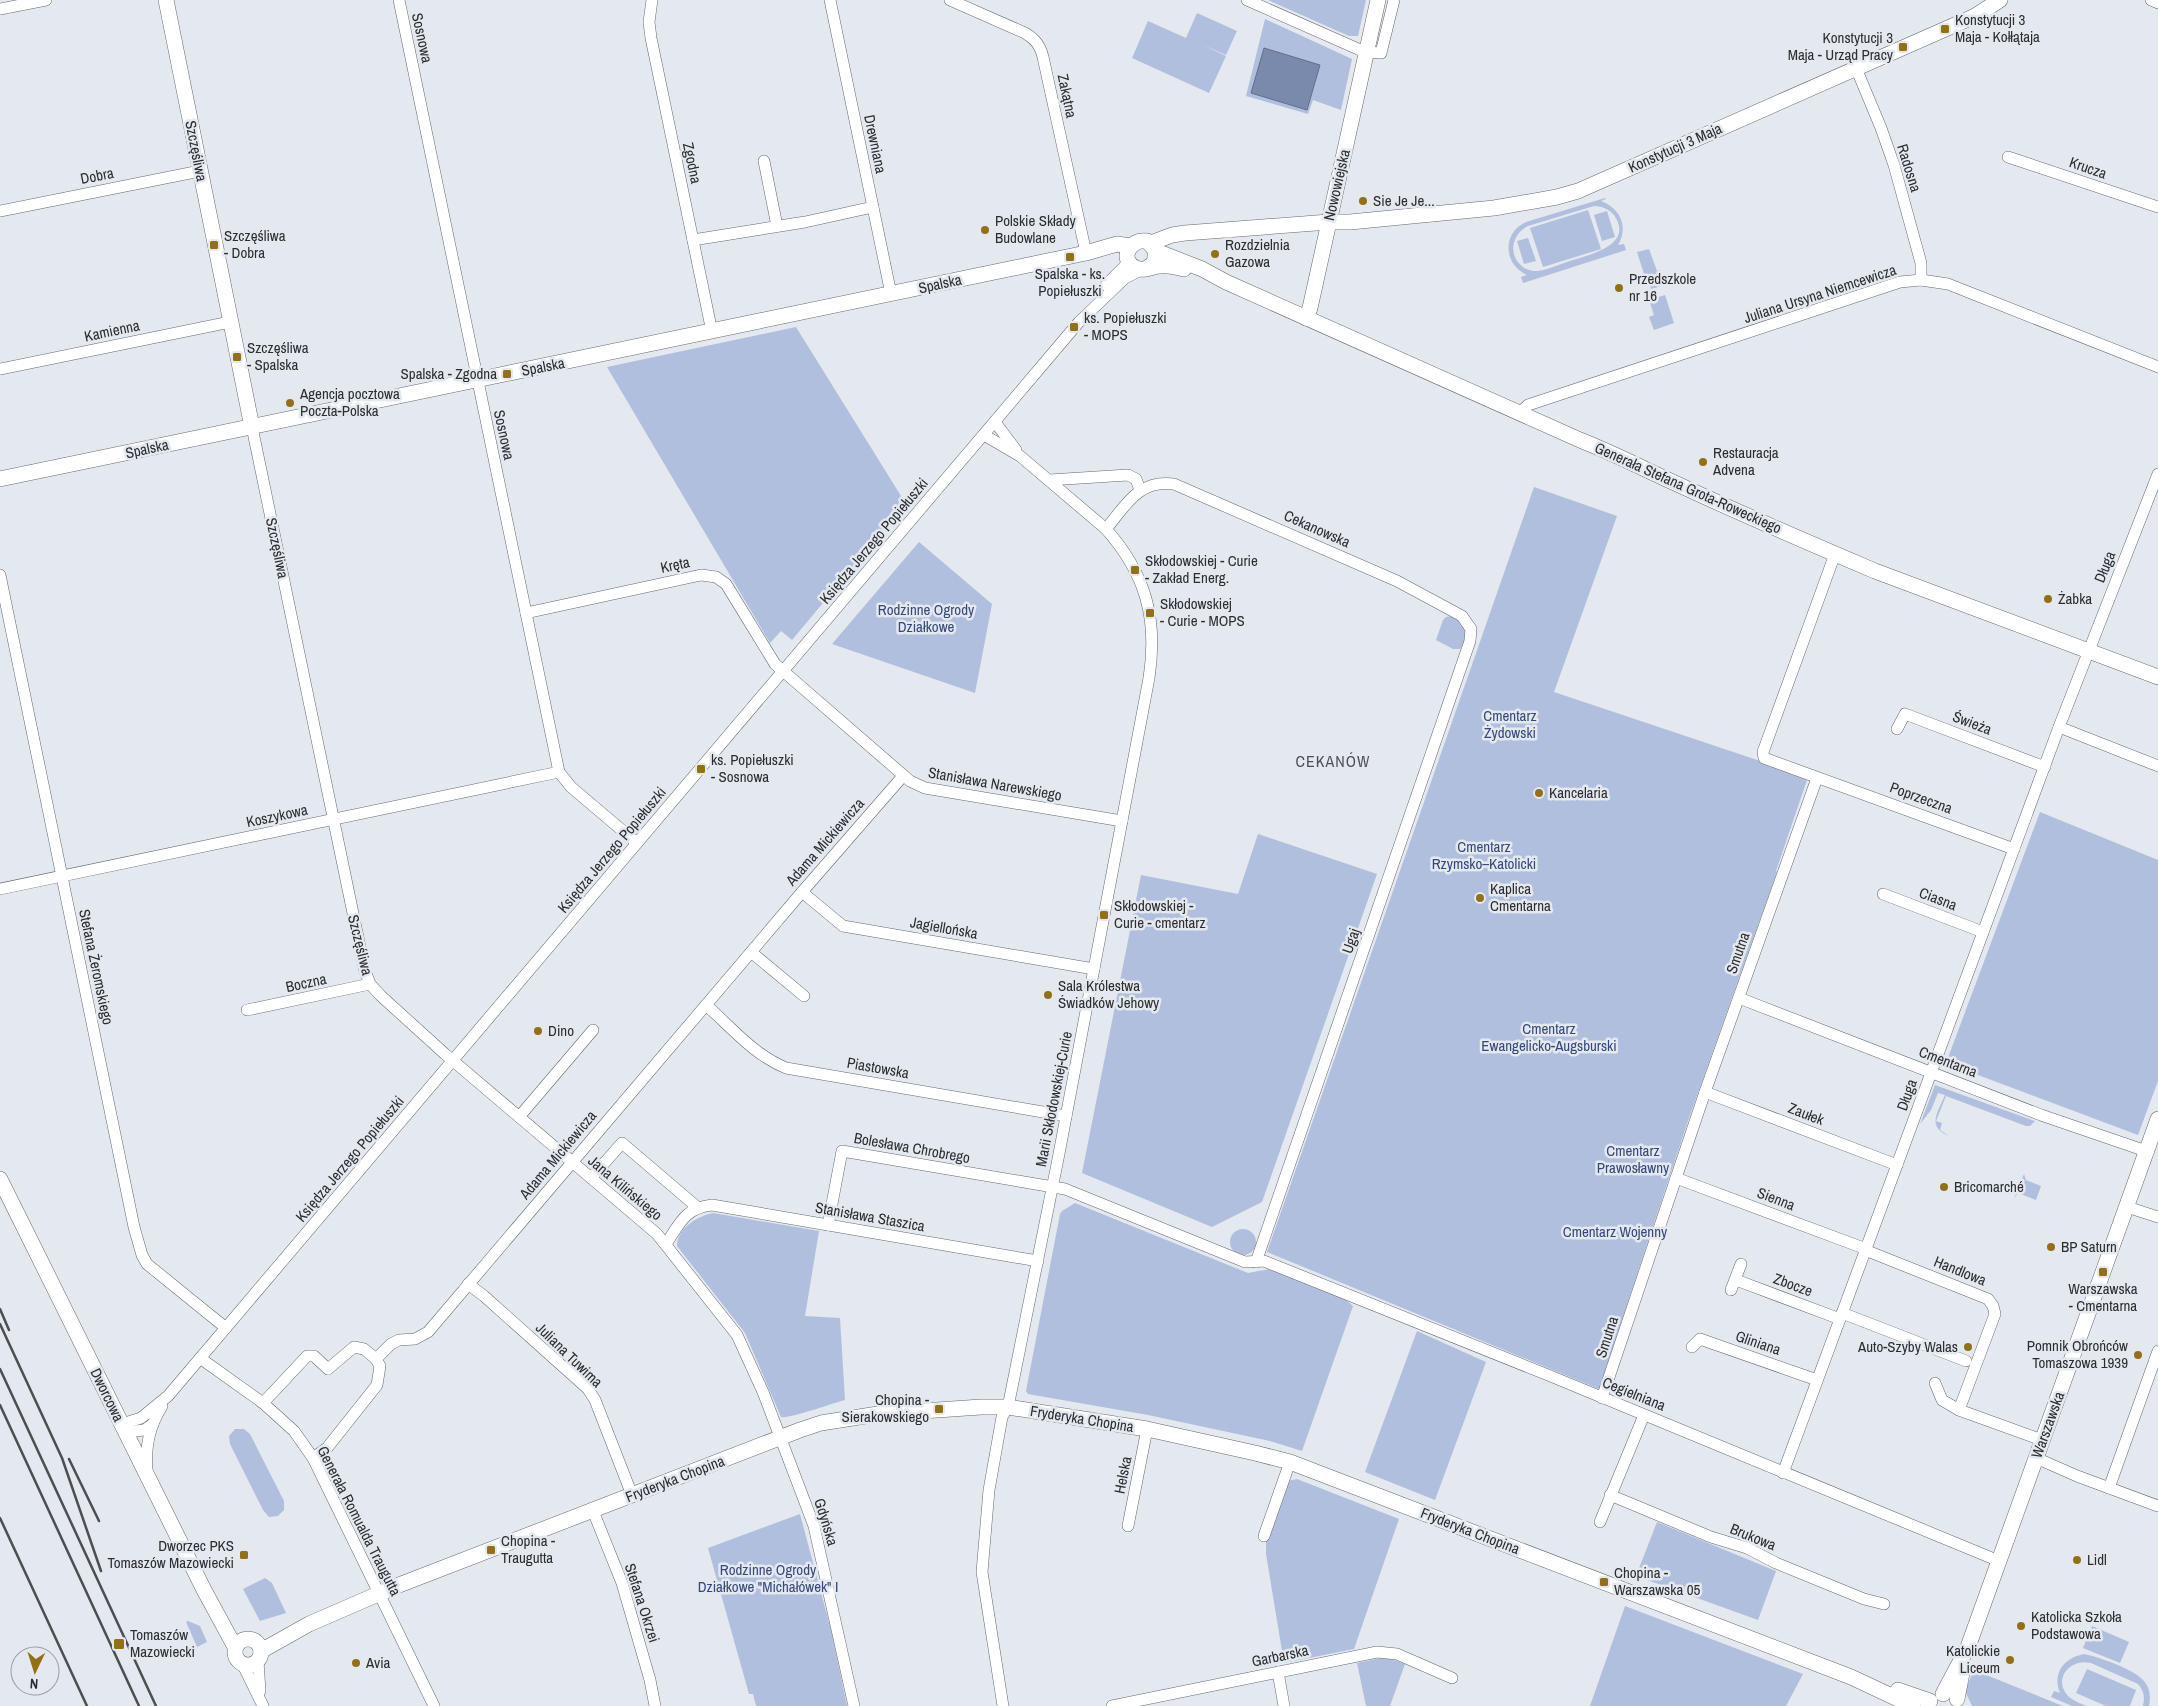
<svg xmlns="http://www.w3.org/2000/svg" width="2158" height="1706" viewBox="0 0 2158 1706" font-family="'Archivo Narrow',sans-serif">
  <rect width="100%" height="100%" fill="#e4e8ef"/>
  <g fill="#b0bfde" fill-rule="evenodd">
    <polygon points="1268,0 1366,0 1358,36 1349,36"/>
    <polygon points="1197,13 1237,31 1226,55 1203,45 1226,56 1209,93 1132,58 1148,21 1186,38"/>
    <polygon points="1265,19 1352,59 1341,110 1313,100 1308,114 1246,96"/>
    <path d="M 1605,198 L 1606,199 L 1601,201 C 1620,208 1629,227 1618,245 L 1624,244 L 1626,250 L 1523,283 L 1521,277 L 1527,275 C 1503,264 1502,233 1526,222 ZM 1594,206 C 1601,206 1609,209 1614,215 C 1635,245 1589,255 1570,261 C 1560,264 1548,270 1537,271 C 1532,271 1527,270 1523,267 C 1507,255 1512,234 1528,226 Z"/>
    <polygon points="1588,210 1601,249 1543,267 1530,228"/>
    <polygon points="1607,211 1615,237 1602,241 1594,215"/>
    <polygon points="1528,238 1536,261 1524,264 1517,241"/>
    <polygon points="1649,249 1657,271 1660,270 1665,285 1651,289 1647,276 1645,277 1637,252"/>
    <polygon points="1665,295 1674,323 1654,330 1649,317 1654,315 1649,300"/>
    <polygon points="796,327 906,504 792,640 781,631 770,643 607,367"/>
    <polygon points="1534,487 1617,516 1554,692 1808,777 1776,871 1777,872 1690,1115 1599,1389 1267,1252"/>
    <polygon points="919,542 992,604 975,693 832,644"/>
    <path d="M 1446,617 C 1465,613 1471,637 1460,649 L 1453,649 L 1436,640 L 1443,620 Z"/>
    <polygon points="2040,812 2158,860 2158,1081 2138,1135 1946,1063"/>
    <polygon points="1258,834 1377,874 1262,1202 1212,1227 1082,1173 1141,875 1238,894"/>
    <path d="M 1935,1085 L 2035,1121 L 2030,1126 L 2026,1126 L 1946,1096 L 1936,1121 L 1942,1123 L 1940,1130 L 1949,1136 C 1926,1127 1938,1112 1945,1095 L 1938,1093 L 1931,1110 L 1920,1124 Z"/>
    <polygon points="2024,1174 2026,1180 2041,1186 2036,1200 2018,1193 2014,1199"/>
    <polygon points="1075,1203 1248,1273 1270,1269 1341,1296 1353,1306 1302,1451 1270,1441 1148,1415 1028,1394 1026,1391 1060,1214 1062,1211"/>
    <path d="M 713,1213 L 819,1231 L 805,1316 L 840,1318 L 845,1400 C 833,1403 789,1419 781,1417 L 745,1333 L 677,1246 C 677,1228 698,1216 713,1213 Z"/>
    <circle cx="1243" cy="1242" r="13"/>
    <polygon points="1417,1331 1486,1362 1435,1500 1365,1472"/>
    <polygon points="235,1429 244,1429 250,1434 284,1501 284,1510 278,1516 269,1517 263,1510 230,1444 229,1436"/>
    <polygon points="1297,1479 1399,1519 1354,1649 1284,1663 1266,1554 1266,1540 1287,1481"/>
    <polygon points="800,1514 831,1630 847,1706 756,1706 753,1694 749,1694 708,1548"/>
    <polygon points="1657,1522 1776,1571 1758,1620 1636,1576"/>
    <polygon points="265,1578 272,1583 286,1613 260,1621 243,1589"/>
    <polygon points="1625,1606 1803,1674 1786,1706 1590,1706"/>
    <polygon points="188,1621 200,1626 207,1642 197,1647 186,1622"/>
    <polygon points="2092,1626 2129,1642 2120,1663 2083,1648"/>
    <path d="M 2084,1654 C 2099,1657 2133,1669 2143,1680 C 2150,1687 2151,1697 2149,1706 L 2143,1706 C 2145,1697 2144,1691 2138,1684 L 2091,1663 C 2069,1658 2052,1680 2069,1697 C 2074,1701 2081,1704 2087,1706 L 2072,1706 L 2051,1697 L 2054,1691 L 2060,1693 C 2052,1673 2064,1658 2084,1654 Z"/>
    <polygon points="1386,1657 1405,1664 1390,1706 1366,1706 1357,1663"/>
    <polygon points="2087,1669 2136,1690 2130,1706 2106,1706 2076,1693"/>
    <polygon points="1974,1670 2063,1706 1972,1706 1965,1691"/>
  </g>
  <polygon fill="#7a8aad" stroke="#636e88" points="1264,48 1320,65 1307,110 1251,93"/>
  <g fill="none" stroke-linecap="round" stroke-linejoin="round">
    <g stroke="#65686f" stroke-width="12">
      <g id="street">
        <polyline points="399,0 559,772 571,787 637,843"/>
        <polyline points="652,0 649,22 651,38 712,332"/>
        <polyline points="830,0 891,294"/>
        <path d="M 950,0 L 1025,33 C 1035,39 1040,45 1043,57 L 1086,253"/>
        <polyline points="1247,0 1358,49 1366,52 1381,53 1394,0"/>
        <polyline points="2151,0 2158,3"/>
        <polyline points="0,9 46,0"/>
        <polyline points="1856,68 1881,128 1894,165 1921,263 1921,280"/>
        <polyline points="2008,157 2158,207"/>
        <polyline points="764,161 777,226"/>
        <polyline points="0,211 200,171"/>
        <polyline points="693,240 805,222 873,207"/>
        <polyline points="1106,285 1129,262"/>
        <polyline points="0,369 230,322"/>
        <polyline points="1519,413 1528,405 1900,282 1921,280 1948,284 2158,367"/>
        <polyline points="995,422 1016,450"/>
        <polyline points="252,427 365,971 370,984 381,996 445,1054 657,1234 737,1335 763,1392 814,1526 854,1706"/>
        <path d="M 984,435 L 1020,456 L 1106,529 C 1146,574 1158,619 1149,678 L 1058,1159 L 1008,1407 L 1002,1417 L 989,1490 L 982,1572 L 1003,1706"/>
        <polyline points="1049,480 1128,475 1136,479 1140,490"/>
        <path d="M 1106,529 C 1126,505 1139,479 1174,484 L 1397,581 L 1462,616 L 1471,629 L 1470,641 L 1256,1262"/>
        <polyline points="1835,554 1763,752 1764,758 2014,849"/>
        <polyline points="0,575 134,1227 142,1255 147,1264 226,1328"/>
        <polyline points="526,613 701,575 716,577 726,584 775,664 910,781 925,788 1122,821"/>
        <polyline points="2059,727 2158,766"/>
        <polyline points="1897,729 1905,714 2045,767"/>
        <polyline points="0,889 559,772"/>
        <polyline points="802,892 843,926 1094,969"/>
        <polyline points="1883,894 1983,932"/>
        <polyline points="751,952 804,996"/>
        <polyline points="1739,998 2041,1115 2146,1151"/>
        <path d="M 706,1005 C 731,1027 754,1055 786,1068 L 1066,1116"/>
        <polyline points="247,1010 370,984"/>
        <polyline points="1705,1092 1897,1165"/>
        <polyline points="519,1117 593,1030"/>
        <polyline points="591,1178 622,1143 697,1207"/>
        <polyline points="1676,1178 1861,1247 1865,1250 1988,1299 1993,1306 1995,1314 1959,1410 2042,1440"/>
        <polyline points="2127,1207 2158,1217"/>
        <polyline points="828,1225 842,1151 1065,1189 1245,1262 1264,1261 1548,1375 1999,1561"/>
        <path d="M 666,1244 C 680,1223 685,1208 712,1205 L 1038,1261"/>
        <polyline points="1736,1280 1840,1319"/>
        <polyline points="468,1284 484,1296 588,1389 595,1400 632,1495"/>
        <polyline points="1731,1290 1741,1264"/>
        <polyline points="1842,1313 1966,1361"/>
        <polyline points="1692,1347 1700,1339 1817,1380"/>
        <polyline points="200,1358 263,1403 294,1431 313,1458 434,1706"/>
        <polyline points="1935,1383 1942,1400 1959,1410"/>
        <polyline points="1602,1398 1705,1092 1817,778"/>
        <polyline points="263,1403 307,1356 314,1356 328,1369 354,1347 364,1349 376,1359"/>
        <polyline points="122,1424 141,1418 168,1396 1079,322 1125,278 1143,269"/>
        <polyline points="126,1432 144,1430 153,1424"/>
        <polyline points="313,1458 327,1448 377,1385 380,1366 376,1359 391,1344 399,1340 415,1339 428,1332 802,892 903,776"/>
        <polyline points="2036,1458 2077,1476 2158,1506"/>
        <path d="M 147,1472 C 145,1447 149,1427 162,1406"/>
        <polyline points="1783,1473 2059,727 2158,474"/>
        <polyline points="2109,1488 2158,1351"/>
        <polyline points="1610,1495 1711,1537 1747,1548 1776,1563 1864,1599 1884,1604"/>
        <polyline points="593,1511 622,1583 650,1680 655,1706"/>
        <polyline points="1600,1522 1644,1415"/>
        <polyline points="1128,1526 1147,1429"/>
        <polyline points="1264,1536 1290,1462"/>
        <polyline points="258,1661 260,1691"/>
        <polyline points="243,1665 263,1706"/>
        <polyline points="1278,1672 1284,1706"/>
        <polyline points="1112,1706 1377,1652 1397,1654 1452,1678"/>
      </g>
    </g>
    <g stroke="#65686f" stroke-width="16">
      <g id="secondary">
        <polyline points="166,0 252,427"/>
        <polyline points="1151,243 1172,235 1185,233 1329,222 1350,222 1494,208 1557,197 1578,191 1975,16 2000,0"/>
        <path d="M 1156,251 L 1202,269 L 1226,282 L 1580,440 C 1613,453 1644,469 1677,484 C 1742,514 1809,543 1875,571 L 2158,677"/>
        <path d="M 1147,268 L 1154,263 L 1156,251 L 1147,241 C 1130,238 1118,260 1136,268 C 1144,272 1152,266 1160,266 C 1168,265 1176,267 1184,269"/>
        <polyline points="1306,318 1310,308 1378,0"/>
        <polyline points="0,479 1086,253 1117,244 1130,246"/>
        <polyline points="0,1179 204,1590 235,1647"/>
        <circle cx="248" cy="1652" r="13"/>
        <polyline points="261,1651 309,1624 399,1585 800,1430 821,1423 878,1414 981,1407 1008,1407 1147,1429 1255,1453 1290,1462 1851,1677 1913,1706"/>
        <polyline points="1898,1690 1930,1701"/>
        <polyline points="1943,1694 1968,1647 2158,1119"/>
        <polyline points="1957,1699 1963,1668"/>
      </g>
    </g>
    <use href="#street" stroke="#fff" stroke-width="11"/>
    <use href="#secondary" stroke="#fff" stroke-width="15"/>
    <g stroke="#4c4e52" stroke-width="2.5">
      <polyline points="0,1309 9,1330"/>
      <polyline points="0,1324 62,1458 101,1571"/>
      <polyline points="0,1369 156,1706"/>
      <polyline points="0,1405 139,1706"/>
      <polyline points="69,1459 99,1521"/>
      <polyline points="0,1518 87,1706"/>
    </g>
  </g>
  <g fill="#927016" stroke="#e4e8ef" stroke-width="2">
    <rect x="1940" y="24" width="10" height="10" rx="2.5"/>
    <rect x="1898" y="42" width="10" height="10" rx="2.5"/>
    <circle cx="1363" cy="201" r="5"/>
    <circle cx="985" cy="230" r="5"/>
    <rect x="209" y="240" width="10" height="10" rx="2.5"/>
    <circle cx="1215" cy="254" r="5"/>
    <rect x="1065" y="252" width="10" height="10" rx="2.5"/>
    <circle cx="1619" cy="288" r="5"/>
    <rect x="1069" y="322" width="10" height="10" rx="2.5"/>
    <rect x="232" y="352" width="10" height="10" rx="2.5"/>
    <rect x="502" y="369" width="10" height="10" rx="2.5"/>
    <circle cx="290" cy="403" r="5"/>
    <circle cx="1703" cy="462" r="5"/>
    <rect x="1130" y="565" width="10" height="10" rx="2.5"/>
    <circle cx="2048" cy="599" r="5"/>
    <rect x="1145" y="608" width="10" height="10" rx="2.5"/>
    <rect x="696" y="764" width="10" height="10" rx="2.5"/>
    <circle cx="1539" cy="793" r="5"/>
    <circle cx="1480" cy="898" r="5"/>
    <rect x="1099" y="910" width="10" height="10" rx="2.5"/>
    <circle cx="1048" cy="995" r="5"/>
    <circle cx="538" cy="1031" r="5"/>
    <circle cx="1944" cy="1187" r="5"/>
    <circle cx="2051" cy="1247" r="5"/>
    <rect x="2098" y="1267" width="10" height="10" rx="2.5"/>
    <circle cx="1968" cy="1347" r="5"/>
    <circle cx="2138" cy="1355" r="5"/>
    <rect x="934" y="1404" width="10" height="10" rx="2.5"/>
    <rect x="486" y="1545" width="10" height="10" rx="2.5"/>
    <rect x="239" y="1550" width="10" height="10" rx="2.5"/>
    <circle cx="2077" cy="1560" r="5"/>
    <rect x="1599" y="1577" width="10" height="10" rx="2.5"/>
    <circle cx="2021" cy="1626" r="5"/>
    <rect x="113" y="1638" width="12" height="12" rx="2.5"/>
    <circle cx="2010" cy="1660" r="5"/>
    <circle cx="356" cy="1663" r="5"/>
  </g>
  <g text-anchor="middle" stroke-width="5" stroke-linejoin="round" paint-order="stroke">
    <g font-size="15" fill="#2c2d30" stroke="#e4e8ef" text-anchor="start">
      <text x="1955" y="25">Konstytucji 3<tspan x="1955" dy="17">Maja - Kołłątaja</tspan></text>
      <text x="1893" y="43" text-anchor="end">Konstytucji 3<tspan x="1893" dy="17">Maja - Urząd Pracy</tspan></text>
      <text x="1373" y="206">Sie Je Je...</text>
      <text x="995" y="226">Polskie Składy<tspan x="995" dy="17">Budowlane</tspan></text>
      <text x="224" y="241">Szczęśliwa<tspan x="224" dy="17">- Dobra</tspan></text>
      <text x="1225" y="250">Rozdzielnia<tspan x="1225" dy="17">Gazowa</tspan></text>
      <text x="1070" y="279" text-anchor="middle">Spalska - ks.<tspan x="1070" dy="17">Popiełuszki</tspan></text>
      <text x="1629" y="284">Przedszkole<tspan x="1629" dy="17">nr 16</tspan></text>
      <text x="1084" y="323">ks. Popiełuszki<tspan x="1084" dy="17">- MOPS</tspan></text>
      <text x="247" y="353">Szczęśliwa<tspan x="247" dy="17">- Spalska</tspan></text>
      <text x="497" y="379" text-anchor="end">Spalska - Zgodna</text>
      <text x="300" y="399">Agencja pocztowa<tspan x="300" dy="17">Poczta-Polska</tspan></text>
      <text x="1713" y="458">Restauracja<tspan x="1713" dy="17">Advena</tspan></text>
      <text x="1145" y="566">Skłodowskiej - Curie<tspan x="1145" dy="17">- Zakład Energ.</tspan></text>
      <text x="2058" y="604">Żabka</text>
      <text x="1160" y="609">Skłodowskiej<tspan x="1160" dy="17">- Curie - MOPS</tspan></text>
      <text x="711" y="765">ks. Popiełuszki<tspan x="711" dy="17">- Sosnowa</tspan></text>
      <text x="1549" y="798">Kancelaria</text>
      <text x="1490" y="894">Kaplica<tspan x="1490" dy="17">Cmentarna</tspan></text>
      <text x="1114" y="911">Skłodowskiej -<tspan x="1114" dy="17">Curie - cmentarz</tspan></text>
      <text x="1058" y="991">Sala Królestwa<tspan x="1058" dy="17">Świadków Jehowy</tspan></text>
      <text x="548" y="1036">Dino</text>
      <text x="1954" y="1192">Bricomarché</text>
      <text x="2061" y="1252">BP Saturn</text>
      <text x="2103" y="1294" text-anchor="middle">Warszawska<tspan x="2103" dy="17">- Cmentarna</tspan></text>
      <text x="2128" y="1351" text-anchor="end">Pomnik Obrońców<tspan x="2128" dy="17">Tomaszowa 1939</tspan></text>
      <text x="1958" y="1352" text-anchor="end">Auto-Szyby Walas</text>
      <text x="929" y="1405" text-anchor="end">Chopina -<tspan x="929" dy="17">Sierakowskiego</tspan></text>
      <text x="501" y="1546">Chopina -<tspan x="501" dy="17">Traugutta</tspan></text>
      <text x="234" y="1551" text-anchor="end">Dworzec PKS<tspan x="234" dy="17">Tomaszów Mazowiecki</tspan></text>
      <text x="2087" y="1565">Lidl</text>
      <text x="1614" y="1578">Chopina -<tspan x="1614" dy="17">Warszawska 05</tspan></text>
      <text x="2031" y="1622">Katolicka Szkoła<tspan x="2031" dy="17">Podstawowa</tspan></text>
      <text x="130" y="1640">Tomaszów<tspan x="130" dy="17">Mazowiecki</tspan></text>
      <text x="2000" y="1656" text-anchor="end">Katolickie<tspan x="2000" dy="17">Liceum</tspan></text>
      <text x="366" y="1668">Avia</text>
    </g>
    <g font-size="15" fill="#2c2d30" stroke="#e4e8ef">
      <text transform="translate(422 38) rotate(78)" y="5">Sosnowa</text>
      <text transform="translate(1067 96) rotate(78)" y="5">Zakątna</text>
      <text transform="translate(875 144) rotate(78)" y="5">Drewniana</text>
      <text transform="translate(1675 148) rotate(-24)" y="5">Konstytucji 3 Maja</text>
      <text transform="translate(196 151) rotate(79)" y="5">Szczęśliwa</text>
      <text transform="translate(692 163) rotate(78)" y="5">Zgodna</text>
      <text transform="translate(1909 168) rotate(73)" y="5">Radosna</text>
      <text transform="translate(2088 168) rotate(19)" y="5">Krucza</text>
      <text transform="translate(97 176) rotate(-11)" y="5">Dobra</text>
      <text transform="translate(1337 185) rotate(-77)" y="5">Nowowiejska</text>
      <text transform="translate(940 284) rotate(-12)" y="5">Spalska</text>
      <text transform="translate(1820 294) rotate(-18)" y="5">Juliana Ursyna Niemcewicza</text>
      <text transform="translate(112 331) rotate(-12)" y="5">Kamienna</text>
      <text transform="translate(543 367) rotate(-11)" y="5">Spalska</text>
      <text transform="translate(504 435) rotate(78)" y="5">Sosnowa</text>
      <text transform="translate(147 449) rotate(-12)" y="5">Spalska</text>
      <text transform="translate(1688 488) rotate(24)" y="5">Generała Stefana Grota-Roweckiego</text>
      <text transform="translate(1317 529) rotate(24)" y="5">Cekanowska</text>
      <text transform="translate(874 541) rotate(-50)" y="5">Księdza Jerzego Popiełuszki</text>
      <text transform="translate(277 548) rotate(78)" y="5">Szczęśliwa</text>
      <text transform="translate(675 565) rotate(-12)" y="5">Kręta</text>
      <text transform="translate(2105 567) rotate(-68)" y="5">Długa</text>
      <text transform="translate(1972 723) rotate(21)" y="5">Świeża</text>
      <text transform="translate(995 784) rotate(10)" y="5">Stanisława Narewskiego</text>
      <text transform="translate(1921 798) rotate(20)" y="5">Poprzeczna</text>
      <text transform="translate(277 816) rotate(-12)" y="5">Koszykowa</text>
      <text transform="translate(825 842) rotate(-49)" y="5">Adama Mickiewicza</text>
      <text transform="translate(612 850) rotate(-50)" y="5">Księdza Jerzego Popiełuszki</text>
      <text transform="translate(1938 899) rotate(21)" y="5">Ciasna</text>
      <text transform="translate(944 928) rotate(10)" y="5">Jagiellońska</text>
      <text transform="translate(1351 941) rotate(-71)" y="5">Ugaj</text>
      <text transform="translate(360 945) rotate(76)" y="5">Szczęśliwa</text>
      <text transform="translate(1738 953) rotate(-71)" y="5">Smutna</text>
      <text transform="translate(96 967) rotate(78)" y="5">Stefana Żeromskiego</text>
      <text transform="translate(306 983) rotate(-12)" y="5">Boczna</text>
      <text transform="translate(1948 1062) rotate(21)" y="5">Cmentarna</text>
      <text transform="translate(878 1068) rotate(10)" y="5">Piastowska</text>
      <text transform="translate(1907 1095) rotate(-70)" y="5">Długa</text>
      <text transform="translate(1054 1099) rotate(-79)" y="5">Marii Skłodowskiej-Curie</text>
      <text transform="translate(1806 1114) rotate(21)" y="5">Zaułek</text>
      <text transform="translate(912 1148) rotate(10)" y="5">Bolesława Chrobrego</text>
      <text transform="translate(558 1155) rotate(-50)" y="5">Adama Mickiewicza</text>
      <text transform="translate(350 1159) rotate(-50)" y="5">Księdza Jerzego Popiełuszki</text>
      <text transform="translate(625 1188) rotate(40)" y="5">Jana Kilińskiego</text>
      <text transform="translate(1776 1199) rotate(21)" y="5">Sienna</text>
      <text transform="translate(870 1217) rotate(10)" y="5">Stanisława Staszica</text>
      <text transform="translate(1960 1271) rotate(22)" y="5">Handlowa</text>
      <text transform="translate(1793 1285) rotate(20)" y="5">Zbocze</text>
      <text transform="translate(1607 1337) rotate(-72)" y="5">Smutna</text>
      <text transform="translate(1758 1343) rotate(19)" y="5">Gliniana</text>
      <text transform="translate(569 1355) rotate(44)" y="5">Juliana Tuwima</text>
      <text transform="translate(1634 1394) rotate(22)" y="5">Cegielniana</text>
      <text transform="translate(107 1395) rotate(64)" y="5">Dworcowa</text>
      <text transform="translate(1082 1419) rotate(9)" y="5">Fryderyka Chopina</text>
      <text transform="translate(2048 1425) rotate(-70)" y="5">Warszawska</text>
      <text transform="translate(1123 1475) rotate(-79)" y="5">Helska</text>
      <text transform="translate(675 1479) rotate(-21)" y="5">Fryderyka Chopina</text>
      <text transform="translate(359 1521) rotate(63)" y="5">Generała Romualda Traugutta</text>
      <text transform="translate(826 1522) rotate(73)" y="5">Gdyńska</text>
      <text transform="translate(1470 1531) rotate(21)" y="5">Fryderyka Chopina</text>
      <text transform="translate(1753 1537) rotate(22)" y="5">Brukowa</text>
      <text transform="translate(642 1603) rotate(72)" y="5">Stefana Okrzei</text>
      <text transform="translate(1280 1656) rotate(-12)" y="5">Garbarska</text>
    </g>
    <g font-size="15" fill="#344879" stroke="#e4e8ef">
      <text x="926" y="615">Rodzinne Ogrody<tspan x="926" dy="17">Działkowe</tspan></text>
      <text x="1510" y="721">Cmentarz<tspan x="1510" dy="17">Żydowski</tspan></text>
      <text x="1484" y="852">Cmentarz<tspan x="1484" dy="17">Rzymsko–Katolicki</tspan></text>
      <text x="1549" y="1034">Cmentarz<tspan x="1549" dy="17">Ewangelicko-Augsburski</tspan></text>
      <text x="1633" y="1156">Cmentarz<tspan x="1633" dy="17">Prawosławny</tspan></text>
      <text x="1615" y="1237">Cmentarz Wojenny</text>
      <text x="768" y="1575">Rodzinne Ogrody<tspan x="768" dy="17">Działkowe "Michałówek" I</tspan></text>
    </g>
    <g font-size="16" letter-spacing="1" fill="#4c4f56" stroke="#e4e8ef">
      <text x="1333" y="767">CEKANÓW</text>
    </g>
  </g>
  <g transform="translate(35 1671) rotate(184)"><circle r="24" fill="#e4e8ef" stroke="#9a9da3"/>
  <path d="M0-4L9 19L0 12L-9 19Z" fill="#927016"/>
  <text y="-8" font-size="14" font-weight="bold" text-anchor="middle" fill="#2c2d30">N</text>
  </g>
</svg>
